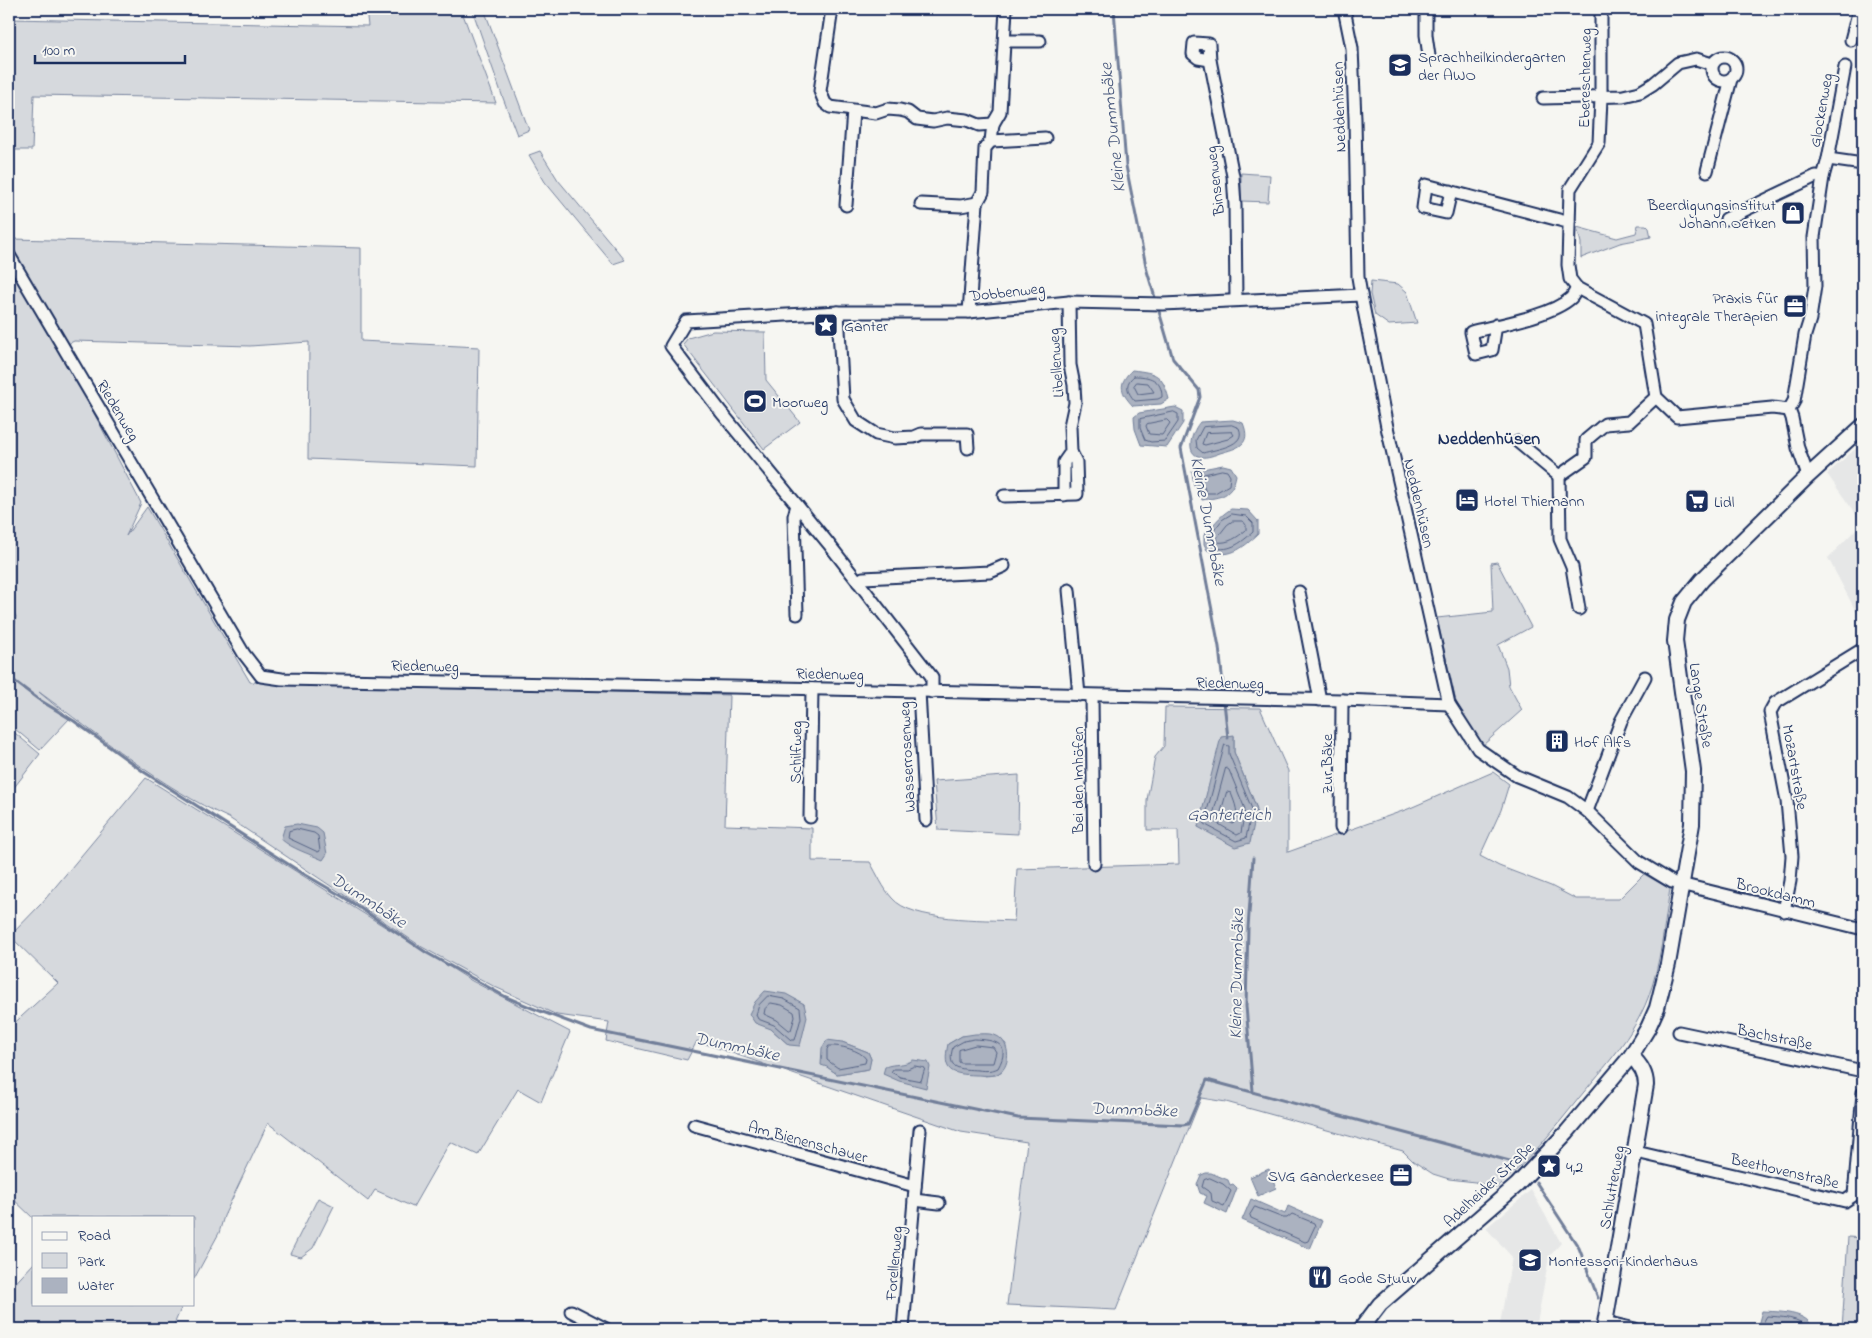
<svg xmlns="http://www.w3.org/2000/svg" width="1872" height="1338" viewBox="0 0 1872 1338" font-family="'Indie Flower',sans-serif">
  <rect width="100%" height="100%" fill="#f6f6f2"/>
  <filter id="ink" filterUnits="userSpaceOnUse"><feTurbulence type="fractalNoise" baseFrequency=".02" numOctaves="2"/><feDisplacementMap in="SourceGraphic" scale="10" xChannelSelector="R" yChannelSelector="G"/><feConvolveMatrix kernelMatrix="1 2 1 2 8 2 1 2 1" color-interpolation-filters="sRGB"/></filter>
  <g filter="url(#ink)">
    <g fill="#e6e7e7">
      <polygon points="1863,442 1863,625 1828,558 1862,523 1827,474"/>
      <polygon points="1531,1190 1561,1243 1549,1257 1536,1329 1499,1329 1512,1257 1486,1228"/>
    </g>
    <g fill="#d6d9dd" stroke="#78849e" fill-rule="evenodd">
      <polygon points="366,9 461,9 496,103 34,95 32,150 9,150 9,19 368,26"/>
      <polygon points="472,9 484,9 529,130 517,135 503,98"/>
      <polygon points="540,151 558,180 625,260 613,264 545,182 529,155"/>
      <polygon points="1241,173 1270,175 1268,202 1241,201"/>
      <polygon points="1638,225 1646,225 1649,228 1651,237 1620,243 1581,258 1581,243 1577,227 1617,238 1636,233"/>
      <path d="M 9,231 L 13,239 L 361,248 L 361,341 L 479,347 L 477,466 L 308,459 L 309,342 L 250,346 L 74,341 L 58,349 L 85,396 L 141,503 L 126,536 L 147,507 L 250,682 L 729,695 L 725,825 L 812,828 L 812,861 L 870,862 C 877,874 883,888 892,898 C 912,922 984,919 1014,921 L 1017,869 L 1179,864 L 1178,830 L 1147,830 L 1147,800 L 1155,757 L 1164,746 L 1165,707 L 1260,708 L 1288,771 L 1288,852 L 1408,809 L 1493,772 L 1509,784 L 1501,810 L 1480,856 L 1499,866 L 1551,886 L 1576,899 L 1619,899 L 1644,874 L 1670,889 C 1664,925 1661,964 1648,998 C 1633,1037 1605,1066 1579,1098 C 1553,1130 1528,1163 1496,1188 L 1475,1182 L 1449,1179 L 1433,1174 L 1413,1161 L 1403,1151 L 1226,1102 L 1201,1098 L 1116,1310 L 1007,1305 L 1027,1142 L 961,1132 L 697,1041 L 687,1060 L 606,1041 L 609,1022 L 557,1015 L 495,987 L 422,947 L 229,818 C 160,787 100,736 39,692 L 70,718 L 40,750 L 9,724 L 9,682 L 11,679 L 9,676 L 9,630 L 15,624 L 16,616 L 9,608 ZM 1234,736 L 1234,752 L 1257,809 L 1198,827 ZM 794,999 L 804,1004 L 789,1045 L 771,1029 ZM 994,1035 L 1006,1044 L 1002,1071 L 996,1075 L 985,1076 L 948,1044 L 962,1036 ZM 842,1042 L 868,1052 L 871,1059 L 868,1069 L 837,1074 L 827,1067 Z"/>
      <polygon points="1371,281 1398,284 1407,292 1417,323 1389,325 1375,315 1370,294"/>
      <polygon points="713,331 765,332 766,380 800,422 764,449 683,344 688,338"/>
      <polygon points="1497,562 1531,627 1498,645 1507,668 1509,686 1522,710 1482,746 1456,702 1437,618 1493,612 1491,563"/>
      <polygon points="9,728 40,754 9,794"/>
      <polygon points="1019,775 1018,834 938,830 934,781"/>
      <polygon points="146,778 472,981 570,1032 541,1102 518,1089 478,1155 450,1142 413,1207 375,1190 368,1201 268,1123 224,1216 219,1233 194,1279 194,1217 34,1217 34,1219 9,1195 9,1028 58,983 10,936 41,904"/>
      <polygon points="318,1198 334,1206 313,1248 301,1257 290,1254"/>
      <polygon points="1848,1237 1863,1238 1863,1329 1842,1329"/>
      <polygon points="34,1263 34,1304 183,1304 172,1329 9,1329 9,1290"/>
    </g>
    <g fill="#abb2c0" stroke="#717e99">
      <path d="M 1132,370 C 1157,373 1162,374 1169,399 L 1161,404 L 1133,406 C 1121,393 1117,384 1132,370 Z"/>
      <polygon points="1175,407 1183,411 1183,423 1167,447 1141,445 1135,429 1134,417 1139,413"/>
      <path d="M 1233,420 L 1243,423 C 1252,445 1238,448 1220,453 C 1215,455 1207,458 1201,457 C 1183,454 1193,430 1200,422 Z"/>
      <path d="M 1223,465 L 1231,467 L 1236,475 C 1232,497 1221,497 1202,500 L 1200,491 L 1194,486 L 1192,471 Z"/>
      <path d="M 1231,509 L 1248,510 L 1258,521 L 1258,534 C 1242,549 1228,560 1207,550 L 1204,544 L 1204,535 C 1214,525 1218,517 1231,509 Z"/>
      <polygon points="1234,735 1234,752 1257,809 1250,843 1235,847 1198,827 1221,737"/>
      <path d="M 297,824 L 317,828 L 323,833 L 327,854 L 323,860 C 310,854 292,849 281,839 L 285,826 Z"/>
      <polygon points="765,991 786,994 804,1004 807,1017 800,1046 789,1045 771,1029 755,1023 749,1014 755,1002"/>
      <path d="M 975,1034 C 981,1034 989,1033 994,1035 C 1010,1039 1012,1065 999,1073 C 993,1077 983,1075 976,1075 C 951,1074 942,1072 948,1044 L 962,1036 Z"/>
      <polygon points="827,1040 842,1042 868,1052 871,1059 869,1069 837,1074 827,1067 821,1065 822,1048"/>
      <path d="M 913,1060 L 928,1062 L 930,1067 L 926,1088 L 899,1081 L 883,1074 L 885,1067 C 895,1063 904,1066 913,1060 Z"/>
      <polygon points="1269,1169 1276,1188 1258,1196 1250,1177"/>
      <polygon points="1206,1173 1211,1173 1228,1180 1230,1185 1233,1184 1237,1188 1227,1214 1204,1203 1207,1196 1200,1193 1197,1184 1201,1175"/>
      <polygon points="1251,1199 1285,1214 1288,1206 1322,1221 1310,1249 1242,1220"/>
      <path d="M 1762,1311 C 1778,1312 1808,1311 1813,1329 L 1757,1329 Z"/>
    </g>
    <g fill="none" stroke-linecap="round" stroke-linejoin="round">
      <g stroke="#556385" stroke-width="1">
        <path d="M 1134,376 C 1149,376 1162,379 1162,397 L 1158,399 L 1135,401 C 1127,392 1124,384 1134,376 Z"/>
        <polygon points="1137,382 1148,383 1154,392 1138,394 1134,386"/>
        <polygon points="1174,412 1178,414 1178,422 1165,441 1151,442 1145,440 1140,428 1140,419"/>
        <polygon points="1167,420 1170,423 1162,435 1149,434 1146,426 1147,424"/>
        <path d="M 1232,425 L 1239,428 C 1247,446 1216,449 1203,453 L 1197,448 L 1196,440 L 1203,427 Z"/>
        <polygon points="1232,432 1234,435 1228,439 1205,445 1202,444 1206,433"/>
        <polygon points="1222,470 1227,471 1230,476 1229,485 1215,493 1206,493 1204,487 1198,482 1197,476"/>
        <path d="M 1232,514 L 1246,516 L 1253,523 L 1253,532 C 1241,543 1227,554 1211,546 L 1209,537 L 1222,520 Z"/>
        <path d="M 1233,521 L 1243,521 L 1246,525 L 1246,530 C 1238,537 1228,544 1217,542 L 1216,539 L 1227,525 Z"/>
        <polygon points="1225,745 1229,746 1229,754 1252,809 1246,838 1236,841 1204,824"/>
        <polygon points="1226,768 1229,770 1245,809 1241,833 1237,835 1212,820"/>
        <path d="M 1227,792 L 1231,793 C 1235,804 1240,813 1233,824 L 1220,817 Z"/>
        <polygon points="297,829 314,833 318,836 320,851 318,852 288,838 289,831"/>
        <polygon points="768,996 784,999 800,1008 801,1018 795,1040 791,1040 774,1025 758,1019 756,1015 759,1005"/>
        <polygon points="771,1003 782,1005 794,1012 795,1017 791,1030 789,1030 777,1020 764,1014 765,1009"/>
        <path d="M 975,1039 C 995,1040 1012,1043 998,1068 C 992,1071 985,1071 978,1070 C 960,1069 946,1070 953,1047 L 964,1041 Z"/>
        <polygon points="976,1045 993,1047 996,1052 993,1063 961,1063 959,1062 959,1050"/>
        <path d="M 829,1046 C 839,1045 861,1050 866,1059 L 865,1063 L 838,1068 L 827,1060 L 827,1050 Z"/>
        <polygon points="915,1066 925,1068 921,1081 900,1077 891,1072 893,1069 907,1069"/>
        <polygon points="1210,1178 1223,1184 1231,1191 1224,1206 1212,1201 1211,1193 1202,1187 1204,1180"/>
        <polygon points="1255,1207 1283,1218 1287,1218 1292,1214 1314,1223 1315,1226 1308,1241 1305,1242 1251,1218 1250,1215"/>
        <path d="M 1762,1329 L 1764,1321 L 1767,1316 C 1779,1317 1802,1317 1808,1329"/>
      </g>
      <g stroke="#717e99" stroke-width="3">
        <polyline points="1114,9 1126,166 1147,271 1156,301"/>
        <polyline points="1158,308 1173,359 1199,390 1200,397 1181,448 1219,647 1224,694"/>
        <polyline points="9,677 38,699 74,721 144,772 299,871 345,898 427,953 506,997 532,1008 591,1030 1018,1118 1183,1125 1188,1124 1207,1080 1517,1163"/>
        <polyline points="1224,702 1228,738"/>
        <polyline points="1253,858 1248,928 1246,1006 1253,1091"/>
        <polyline points="1536,1182 1579,1248 1598,1298"/>
      </g>
      <g stroke="#1b2f5e" stroke-width="15">
        <g id="minor">
          <polyline points="832,9 820,91 825,103 830,107 876,113 888,109 900,110 908,112 917,119 933,121 947,118 967,120 979,125 993,124"/>
          <polyline points="1344,9 1352,48 1355,119 1358,277 1361,295 1387,427 1449,704 1478,749 1517,776 1568,797 1587,811 1639,862 1672,882 1863,929"/>
          <polyline points="1426,9 1426,35 1429,56"/>
          <polyline points="1601,9 1601,98 1599,143 1570,189 1568,265 1570,279 1577,288 1644,324 1656,397 1677,417 1772,408 1789,410"/>
          <polyline points="1851,40 1859,9"/>
          <polyline points="1005,41 1040,41"/>
          <polygon points="1194,43 1209,44 1210,60 1198,58 1193,54"/>
          <circle cx="1724" cy="69" r="12"/>
          <polyline points="1210,60 1233,176 1235,205 1236,300"/>
          <polyline points="1543,98 1623,96 1640,92 1653,84 1678,63 1696,59 1712,64"/>
          <polyline points="991,141 1045,138"/>
          <polyline points="1828,159 1845,67"/>
          <polyline points="1707,171 1731,79"/>
          <polyline points="1451,191 1446,213 1423,208 1426,185 1563,221 1569,221"/>
          <polyline points="921,204 961,206 977,203"/>
          <polyline points="846,205 853,111"/>
          <polyline points="1726,219 1816,176 1823,177"/>
          <polyline points="9,255 244,654 261,676 282,679 732,687 1342,700 1449,704"/>
          <polyline points="838,312 843,399 856,421 876,434 895,438 914,437 921,434 967,434 968,448"/>
          <polyline points="969,312 977,203 983,192 985,148 991,141 993,124 1000,112 1006,9"/>
          <path d="M 1496,325 L 1492,350 L 1476,354 L 1471,332 C 1498,325 1551,316 1571,298 C 1574,295 1575,291 1577,288"/>
          <polyline points="1518,442 1559,476 1586,457 1586,440 1605,424 1629,422 1656,397"/>
          <polyline points="1559,476 1560,539 1572,567 1579,609"/>
          <polyline points="1808,476 1798,448 1792,418 1789,410 1794,401 1805,335 1810,319 1815,286 1814,237 1823,177 1828,159 1863,164"/>
          <polyline points="1064,495 1064,462 1071,452"/>
          <polyline points="1004,496 1077,494 1076,462 1071,452 1070,426 1075,403 1074,385 1070,365 1069,302"/>
          <polyline points="858,582 863,578 990,572 1004,566"/>
          <polyline points="1069,590 1079,695"/>
          <polyline points="1299,592 1320,700"/>
          <polyline points="797,614 794,516 797,505"/>
          <polyline points="919,691 926,820"/>
          <polyline points="932,692 932,677 828,543 721,412 671,346 686,321 838,312 969,312 1069,302 1163,304 1361,295"/>
          <polyline points="1092,696 1094,864"/>
          <polyline points="1587,811 1621,721 1645,677"/>
          <polyline points="810,817 812,689"/>
          <polyline points="1341,828 1342,700"/>
          <polyline points="1784,911 1790,881 1792,856 1787,801 1770,712 1775,703 1863,649"/>
          <polyline points="1679,1032 1863,1071"/>
          <polyline points="694,1125 915,1186"/>
          <polyline points="1636,1152 1845,1201 1854,1195 1863,1093"/>
          <polyline points="914,1200 939,1203"/>
          <polyline points="571,1311 606,1329"/>
          <polyline points="1605,1322 1635,1329"/>
          <polyline points="903,1329 920,1130"/>
        </g>
      </g>
      <g stroke="#1b2f5e" stroke-width="18">
        <g id="tertiary">
          <polyline points="1361,1329 1380,1304 1517,1185 1567,1132 1631,1056 1648,1028 1657,1008 1668,964 1692,824 1693,771 1675,641 1677,620 1684,602 1702,580 1808,476 1863,426"/>
          <path d="M 1604,1329 L 1646,1085 C 1646,1073 1640,1064 1631,1056"/>
        </g>
      </g>
      <use href="#minor" stroke="#f6f6f2" stroke-width="11"/>
      <use href="#tertiary" stroke="#f6f6f2" stroke-width="14"/>
    </g>
  </g>
  <defs>
    <g id="school-square" transform="scale(1.25)"><rect x="-9" y="-9" width="18" height="18" rx="4" fill="#1b2f5e" stroke="#f6f6f2"/><path d="M0-5L7-2L0 1L-7-2ZM-4 1L0 2.5L4 1V4Q0 6-4 4Z" fill="#fff"/></g>
    <g id="shop-square" transform="scale(1.25)"><rect x="-9" y="-9" width="18" height="18" rx="4" fill="#1b2f5e" stroke="#f6f6f2"/><path d="M-5-2.5h2.3a2.7 3.5 0 0 1 5.4 0H5L5.5 6h-11ZM-1.5-2.5h3a1.5 2.3 0 0 0-3 0Z" fill="#fff"/></g>
    <g id="office-square" transform="scale(1.25)"><rect x="-9" y="-9" width="18" height="18" rx="4" fill="#1b2f5e" stroke="#f6f6f2"/><path d="M-6-3h4V-5.5h4V-3h4V5H-6ZM-1-4.5V-3h2v-1.5ZM-6 0V1H6V0Z" fill="#fff"/></g>
    <g id="sight-square" transform="scale(1.25)"><rect x="-9" y="-9" width="18" height="18" rx="4" fill="#1b2f5e" stroke="#f6f6f2"/><path d="M0-6L1.8-2.2L6-1.7L2.9 1.2L3.7 5.4L0 3.3L-3.7 5.4L-2.9 1.2L-6-1.7L-1.8-2.2Z" fill="#fff"/></g>
    <g id="stadium-square" transform="scale(1.25)"><rect x="-9" y="-9" width="18" height="18" rx="4" fill="#1b2f5e" stroke="#f6f6f2"/><path d="M0-5a6.5 5 0 1 0 0 10a6.5 5 0 1 0 0-10ZM-3.5-1.8h7v3.6h-7Z" fill="#fff"/></g>
    <g id="hotel-square" transform="scale(1.25)"><rect x="-9" y="-9" width="18" height="18" rx="4" fill="#1b2f5e" stroke="#f6f6f2"/><path d="M-6-4.5h1.5V1H6V5H4.5V3h-9V5H-6ZM-4 0a1.8 1.8 0 1 1 3.6 0ZM.5 0V-2.5h3Q6-2.5 6 0Z" fill="#fff"/></g>
    <g id="supermarket-square" transform="scale(1.25)"><rect x="-9" y="-9" width="18" height="18" rx="4" fill="#1b2f5e" stroke="#f6f6f2"/><path d="M-6-5.5h2.5l.6 2H6L4.5 2H-2.5L-4.4-4H-6ZM-1.5 3.2a1.3 1.3 0 1 0 .1 0ZM3 3.2a1.3 1.3 0 1 0 .1 0Z" fill="#fff"/></g>
    <g id="building-square" transform="scale(1.25)"><rect x="-9" y="-9" width="18" height="18" rx="4" fill="#1b2f5e" stroke="#f6f6f2"/><path d="M-4-6H4V6H1V3H-1V6H-4ZM-2.5-4.3h1.7v1.8h-1.7ZM.8-4.3h1.7v1.8H.8ZM-2.5-1h1.7V.8h-1.7ZM.8-1h1.7V.8H.8Z" fill="#fff"/></g>
    <g id="restaurant-square" transform="scale(1.25)"><rect x="-9" y="-9" width="18" height="18" rx="4" fill="#1b2f5e" stroke="#f6f6f2"/><path d="M-5-6h1v4h1v-4h1v4h1v-4h1v5L-1.5 .5V6h-2V.5L-5-1ZM5-6V6H3V1.5H1.5Q1.5-4 5-6Z" fill="#fff"/></g>
  </defs>
  <g fill-rule="evenodd">
    <use href="#school-square" x="1400" y="65"/>
    <use href="#shop-square" x="1793" y="213"/>
    <use href="#office-square" x="1795" y="306"/>
    <use href="#sight-square" x="826" y="325"/>
    <use href="#stadium-square" x="755" y="401"/>
    <use href="#hotel-square" x="1467" y="500"/>
    <use href="#supermarket-square" x="1697" y="501"/>
    <use href="#building-square" x="1557" y="741"/>
    <use href="#sight-square" x="1549" y="1166"/>
    <use href="#office-square" x="1401" y="1175"/>
    <use href="#school-square" x="1530" y="1260"/>
    <use href="#restaurant-square" x="1320" y="1277"/>
  </g>
  <g text-anchor="middle" stroke-width="4" stroke-linejoin="round" paint-order="stroke">
    <g font-size="16" fill="#1b2f5e" stroke="#f6f6f2" text-anchor="start">
      <text x="1418" y="62">Sprachheilkindergarten<tspan x="1418" dy="18">der AWO</tspan></text>
      <text x="1776" y="210" text-anchor="end">Beerdigungsinstitut<tspan x="1776" dy="18">Johann Oetken</tspan></text>
      <text x="1778" y="303" text-anchor="end">Praxis für<tspan x="1778" dy="18">integrale Therapien</tspan></text>
      <text x="844" y="331">Ganter</text>
      <text x="772" y="407">Moorweg</text>
      <text x="1484" y="506">Hotel Thiemann</text>
      <text x="1714" y="507">Lidl</text>
      <text x="1574" y="747">Hof Alfs</text>
      <text x="1566" y="1172">4,2</text>
      <text x="1384" y="1181" text-anchor="end">SVG Ganderkesee</text>
      <text x="1548" y="1266">Montessori-Kinderhaus</text>
      <text x="1338" y="1283">Gode Stuuv</text>
    </g>
    <g font-size="16" fill="#1b2f5e" stroke="#f6f6f2">
      <text transform="translate(1584 78) rotate(-89)" y="6">Ebereschenweg</text>
      <text transform="translate(1338 107) rotate(-92)" y="6">Neddenhüsen</text>
      <text transform="translate(1820 110) rotate(-80)" y="6">Glockenweg</text>
      <text transform="translate(1214 181) rotate(-97)" y="6">Binsenweg</text>
      <text transform="translate(1007 291) rotate(-6)" y="6">Dobbenweg</text>
      <text transform="translate(1055 363) rotate(-94)" y="6">Libellenweg</text>
      <text transform="translate(119 410) rotate(59)" y="6">Riedenweg</text>
      <text transform="translate(1420 503) rotate(77)" y="6">Neddenhüsen</text>
      <text transform="translate(425 665) rotate(1)" y="6">Riedenweg</text>
      <text transform="translate(830 673) rotate(1)" y="6">Riedenweg</text>
      <text transform="translate(1230 682) rotate(1)" y="6">Riedenweg</text>
      <text transform="translate(1702 705) rotate(81)" y="6">Lange Straße</text>
      <text transform="translate(795 752) rotate(-89)" y="6">Schilfweg</text>
      <text transform="translate(906 757) rotate(-93)" y="6">Wasserrosenweg</text>
      <text transform="translate(1326 764) rotate(-90)" y="6">Zur Bäke</text>
      <text transform="translate(1796 767) rotate(80)" y="6">Mozartstraße</text>
      <text transform="translate(1077 780) rotate(-90)" y="6">Bei den Imhöfen</text>
      <text transform="translate(1776 892) rotate(14)" y="6">Brookdamm</text>
      <text transform="translate(1775 1036) rotate(12)" y="6">Bachstraße</text>
      <text transform="translate(808 1141) rotate(15)" y="6">Am Bienenschauer</text>
      <text transform="translate(1785 1170) rotate(13)" y="6">Beethovenstraße</text>
      <text transform="translate(1488 1184) rotate(-43)" y="6">Adelheider Straße</text>
      <text transform="translate(1611 1187) rotate(-80)" y="6">Schlutterweg</text>
      <text transform="translate(893 1263) rotate(-85)" y="6">Forellenweg</text>
    </g>
    <g font-size="18" font-style="italic" fill="#46567b" stroke="#f6f6f2">
      <text transform="translate(1112 128) rotate(-96)" y="6">Kleine Dummbäke</text>
      <text transform="translate(1209 521) rotate(79)" y="6">Kleine Dummbäke</text>
      <text x="1229" y="820">Ganterteich</text>
      <text transform="translate(369 900) rotate(33)" y="6">Dummbäke</text>
      <text transform="translate(1236 974) rotate(-89)" y="6">Kleine Dummbäke</text>
      <text transform="translate(737 1046) rotate(12)" y="6">Dummbäke</text>
      <text transform="translate(1134 1109) rotate(2)" y="6">Dummbäke</text>
    </g>
    <g font-size="18" font-weight="bold" fill="#1b2f5e" stroke="#f6f6f2">
      <text x="1489" y="444">Neddenhüsen</text>
    </g>
  </g>
  <rect width="1872" height="1338" fill="none" stroke="#f6f6f2" stroke-width="30"/>
  <rect x="15" y="15" width="1842" height="1308" fill="none" stroke="#1b2f5e" stroke-width="2" filter="url(#ink)"/>
  <rect x="32" y="1216" width="162" height="90" fill="#f6f6f2" stroke="#9ea6b7"/>
  <rect x="42" y="1232" width="25" height="8" fill="#f6f6f2" stroke="#9ea6b7"/>
  <text x="78" y="1240" font-size="15" fill="#1b2f5e">Road</text>
  <rect x="42" y="1253" width="25" height="15" fill="#d6d9dd" stroke="#9ea6b7"/>
  <text x="78" y="1266" font-size="15" fill="#1b2f5e">Park</text>
  <rect x="42" y="1278" width="25" height="15" fill="#abb2c0" stroke="#9ea6b7"/>
  <text x="78" y="1290" font-size="15" fill="#1b2f5e">Water</text>
  <path d="M35 55v8h150v-8" fill="none" stroke="#1b2f5e" stroke-width="2.5"/>
  <text x="42" y="55" font-size="15" fill="#1b2f5e" stroke="#f6f6f2" stroke-width="4" paint-order="stroke">100 m</text>
</svg>
